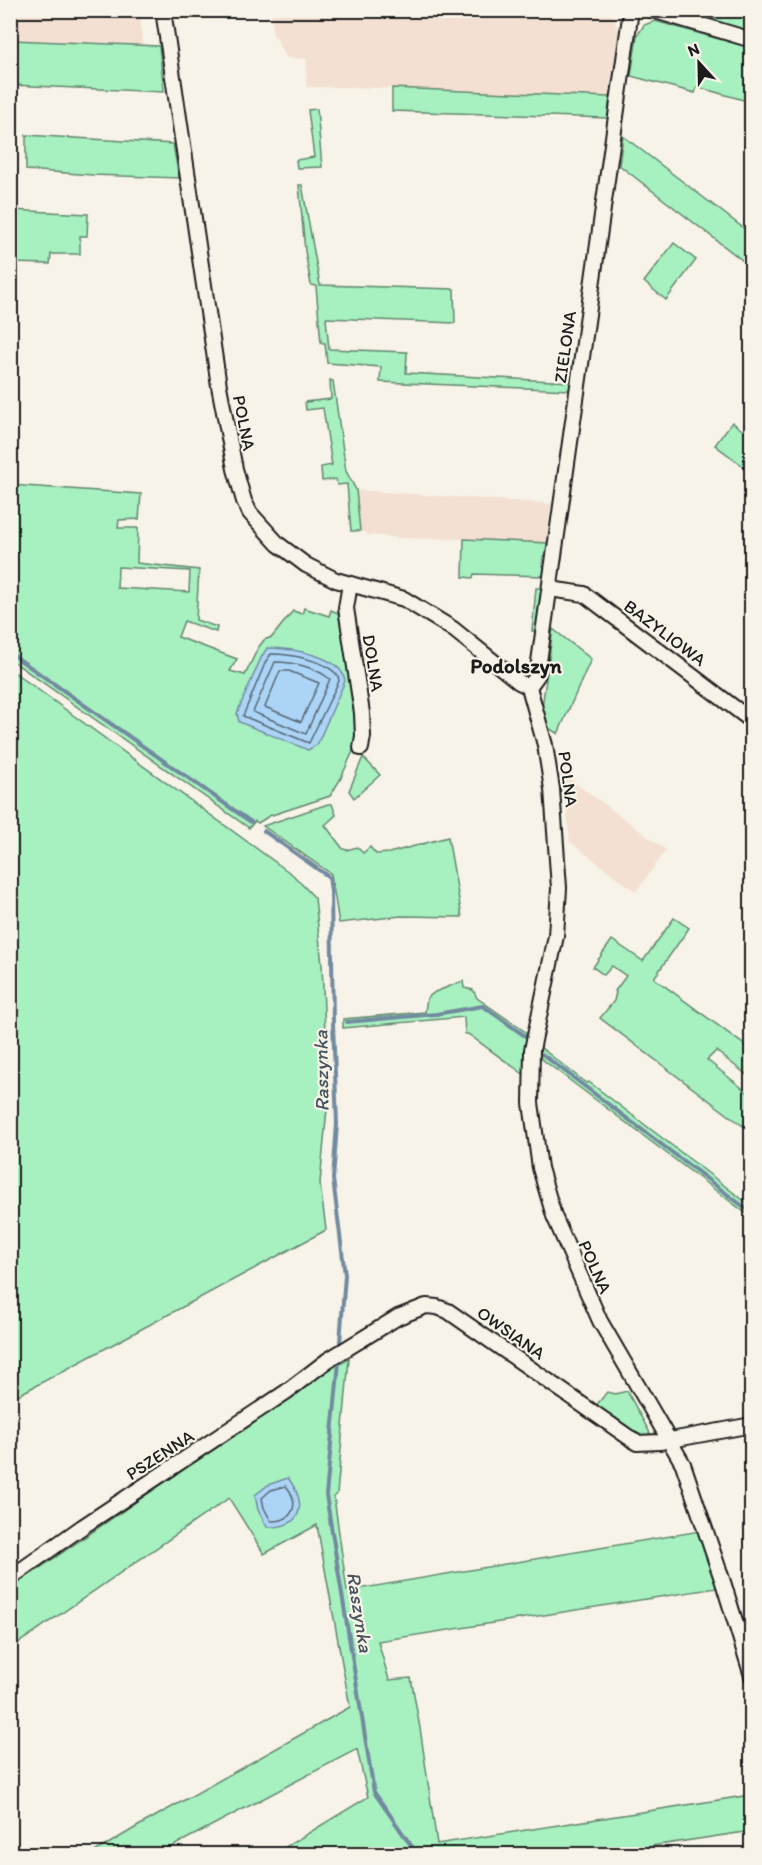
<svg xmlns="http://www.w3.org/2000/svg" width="762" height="1865" viewBox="0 0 762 1865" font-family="Itim,sans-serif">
  <rect width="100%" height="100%" fill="#f7f3e8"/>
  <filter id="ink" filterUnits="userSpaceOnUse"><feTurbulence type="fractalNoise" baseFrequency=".0167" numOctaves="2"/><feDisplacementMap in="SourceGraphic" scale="12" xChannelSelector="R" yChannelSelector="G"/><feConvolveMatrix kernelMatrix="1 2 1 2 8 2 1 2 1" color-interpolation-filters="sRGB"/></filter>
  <g filter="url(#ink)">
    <g fill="#f3e0d2">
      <polygon points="139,10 143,46 11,40 11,11"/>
      <polygon points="271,11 607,11 613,16 620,35 610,97 392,88 306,87 307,59 287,58 279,46 277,38 273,35"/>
      <polygon points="356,490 554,504 554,506 550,509 547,533 550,537 549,543 464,539 395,538 394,537 367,535 367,533 360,531"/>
      <polygon points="562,773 666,850 636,892 570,842 566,805 567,801"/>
    </g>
    <g fill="#a7f1c0" stroke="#62866e" stroke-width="1.5" fill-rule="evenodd">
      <polygon points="694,11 751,11 751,33 694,15"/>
      <polygon points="655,21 751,48 751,102 697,87 695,93 631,76 637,36 644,25"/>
      <polygon points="11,40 159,46 164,92 11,85"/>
      <polygon points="392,88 610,97 608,118 392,111"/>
      <polygon points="317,109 322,167 297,168 296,160 314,157 308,110"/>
      <polygon points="26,135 173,144 179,178 93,175 26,170"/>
      <polygon points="623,136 746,230 751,212 751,267 619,165"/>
      <polygon points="299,185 302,185 304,196 320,285 454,289 455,323 326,318 329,349 407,352 406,373 571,382 569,390 380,382 381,367 327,363 325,343 321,343 316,286 311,285 305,251"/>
      <polygon points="10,210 88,214 87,236 80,236 80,254 51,254 50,264 11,263"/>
      <polygon points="674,243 696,260 666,300 644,282"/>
      <polygon points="330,380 333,381 346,471 356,490 360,531 351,531 347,484 337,485 336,479 322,481 321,467 332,465 323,408 306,410 305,402 331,399"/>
      <polygon points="732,422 751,437 751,472 715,445"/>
      <path d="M 10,485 L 141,494 L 139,519 L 119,520 L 118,528 L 138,528 L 137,563 L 199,570 L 196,620 L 217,627 L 216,632 L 184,621 L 178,637 L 237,659 L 230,671 L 245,675 L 258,648 L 264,640 L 272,637 L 293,611 L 302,614 L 304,608 L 329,616 L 331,610 L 338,613 L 348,656 L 359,738 L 340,780 L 330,796 L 269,816 L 258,823 L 255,821 L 249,828 L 11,660 ZM 118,567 L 190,571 L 189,592 L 117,588 Z"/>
      <polygon points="464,539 549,543 548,550 544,554 542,564 545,569 544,576 474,574 473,578 463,577"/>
      <polygon points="536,588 541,588 544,591 538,632 532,631"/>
      <polygon points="553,629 591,659 558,734 547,727 542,708"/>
      <polygon points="11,670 293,875 315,898 322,965 328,1098 320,1183 326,1230 11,1399"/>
      <polygon points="363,757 380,775 354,798 349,791"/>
      <polygon points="328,804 332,804 336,815 325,825 343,849 347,850 357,847 363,853 370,847 376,854 389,853 448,837 462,917 401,916 339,923 331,874 263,826"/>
      <polygon points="674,918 689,928 654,978 751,1050 751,1078 716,1051 707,1060 751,1095 751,1115 743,1126 600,1018 614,1001 616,992 615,991 626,976 612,966 604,975 593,967 612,940 643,961"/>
      <polygon points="463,981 464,988 473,990 477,998 530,1035 526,1076 468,1034 465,1034 464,1017 343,1028 343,1019 425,1012 427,998 435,992"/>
      <polygon points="540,1047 586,1083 589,1082 751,1206 751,1217 539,1057"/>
      <polygon points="349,1359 337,1494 334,1497 347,1591 700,1531 717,1588 378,1641 389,1680 411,1678 420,1728 437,1844 751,1795 751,1831 652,1846 649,1854 274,1854 368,1797 357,1749 158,1854 91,1854 140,1825 350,1707 317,1525 264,1554 229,1498 11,1648 11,1588 320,1375"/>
      <polygon points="627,1391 651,1435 637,1437 595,1407 607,1392 615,1394"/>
    </g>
    <g fill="#acd4f6" stroke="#728a9f" stroke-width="1.5">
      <path d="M 267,648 C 289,648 342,655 345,681 L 317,745 L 308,750 L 239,722 L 237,713 L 261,658 Z"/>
      <path d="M 288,1478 C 307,1503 304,1528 267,1527 L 258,1510 L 255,1495 L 268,1485 Z"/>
    </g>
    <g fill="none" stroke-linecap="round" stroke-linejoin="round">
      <g stroke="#566673" stroke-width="1.5">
        <path d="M 271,654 C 290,654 326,660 338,676 L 339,681 L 309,743 L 243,716 L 266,661 Z"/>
        <path d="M 275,662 C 293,662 315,667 330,679 L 306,734 L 253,712 Z"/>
        <polygon points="280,671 289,671 319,683 301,722 265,707"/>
        <path d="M 286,1486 C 300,1501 295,1522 271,1521 L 264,1508 L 262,1498 L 271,1490 Z"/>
      </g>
      <g stroke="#728a9f" stroke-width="4">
        <polyline points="10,653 251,822"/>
        <polyline points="264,831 329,877 331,891 333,1023 337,1124 333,1179 345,1275 340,1342"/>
        <polyline points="347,1022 436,1014 483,1006 525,1036"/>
        <polyline points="542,1054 752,1213"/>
        <polyline points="339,1362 326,1495 374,1792 417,1854"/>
      </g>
      <g stroke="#1c1c1c" stroke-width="18">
        <g id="minor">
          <polyline points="163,10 219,386 235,469 244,501 250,513 278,544 306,565 336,580 404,599 453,629 519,682 529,687"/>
          <polyline points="652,10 752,40"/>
          <polyline points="350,584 346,608 362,713 363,736 361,748"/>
          <polyline points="550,589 584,594 752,721"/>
          <polyline points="529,687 545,745 552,789 559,888 556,936 532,1050 531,1103 540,1168 554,1216 600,1321 683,1464 723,1582 752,1676"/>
          <polyline points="529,687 537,676 631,10"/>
          <polyline points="10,1578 82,1527 286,1392 328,1360 398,1317 426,1306 437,1307 448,1311 637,1443 660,1442 752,1425"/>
        </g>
      </g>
      <use href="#minor" stroke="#f7f3e8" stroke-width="14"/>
    </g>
  </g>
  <g text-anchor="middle" stroke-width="4.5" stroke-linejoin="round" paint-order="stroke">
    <g font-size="18" fill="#1c1c1c" stroke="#f7f3e8">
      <text transform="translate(565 347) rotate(-82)" y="6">ZIELONA</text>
      <text transform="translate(244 423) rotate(79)" y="6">POLNA</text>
      <text transform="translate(665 633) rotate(37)" y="6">BAZYLIOWA</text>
      <text transform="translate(373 663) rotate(81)" y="6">DOLNA</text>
      <text transform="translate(568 779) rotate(82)" y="6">POLNA</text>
      <text transform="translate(595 1267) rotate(66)" y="6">POLNA</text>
      <text transform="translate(511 1333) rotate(35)" y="6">OWSIANA</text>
      <text transform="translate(160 1455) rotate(-33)" y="6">PSZENNA</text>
    </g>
    <g font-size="20" font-style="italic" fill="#47535d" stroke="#f7f3e8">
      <text transform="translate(321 1071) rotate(-91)" y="7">Raszynka</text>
      <text transform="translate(360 1612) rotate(81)" y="7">Raszynka</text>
    </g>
    <g font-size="21" font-weight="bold" fill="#1c1c1c" stroke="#f7f3e8">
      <text x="516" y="673">Podolszyn</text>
    </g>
  </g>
  <rect width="762" height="1865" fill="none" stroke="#f7f3e8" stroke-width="36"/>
  <rect x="18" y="18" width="726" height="1829" fill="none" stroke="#1c1c1c" stroke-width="2" filter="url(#ink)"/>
  <g transform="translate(699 63) rotate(338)" stroke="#f7f3e8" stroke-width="4.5" paint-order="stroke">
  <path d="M0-4.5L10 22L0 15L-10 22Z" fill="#1c1c1c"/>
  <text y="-9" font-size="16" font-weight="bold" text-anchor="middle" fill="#1c1c1c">N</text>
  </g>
</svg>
